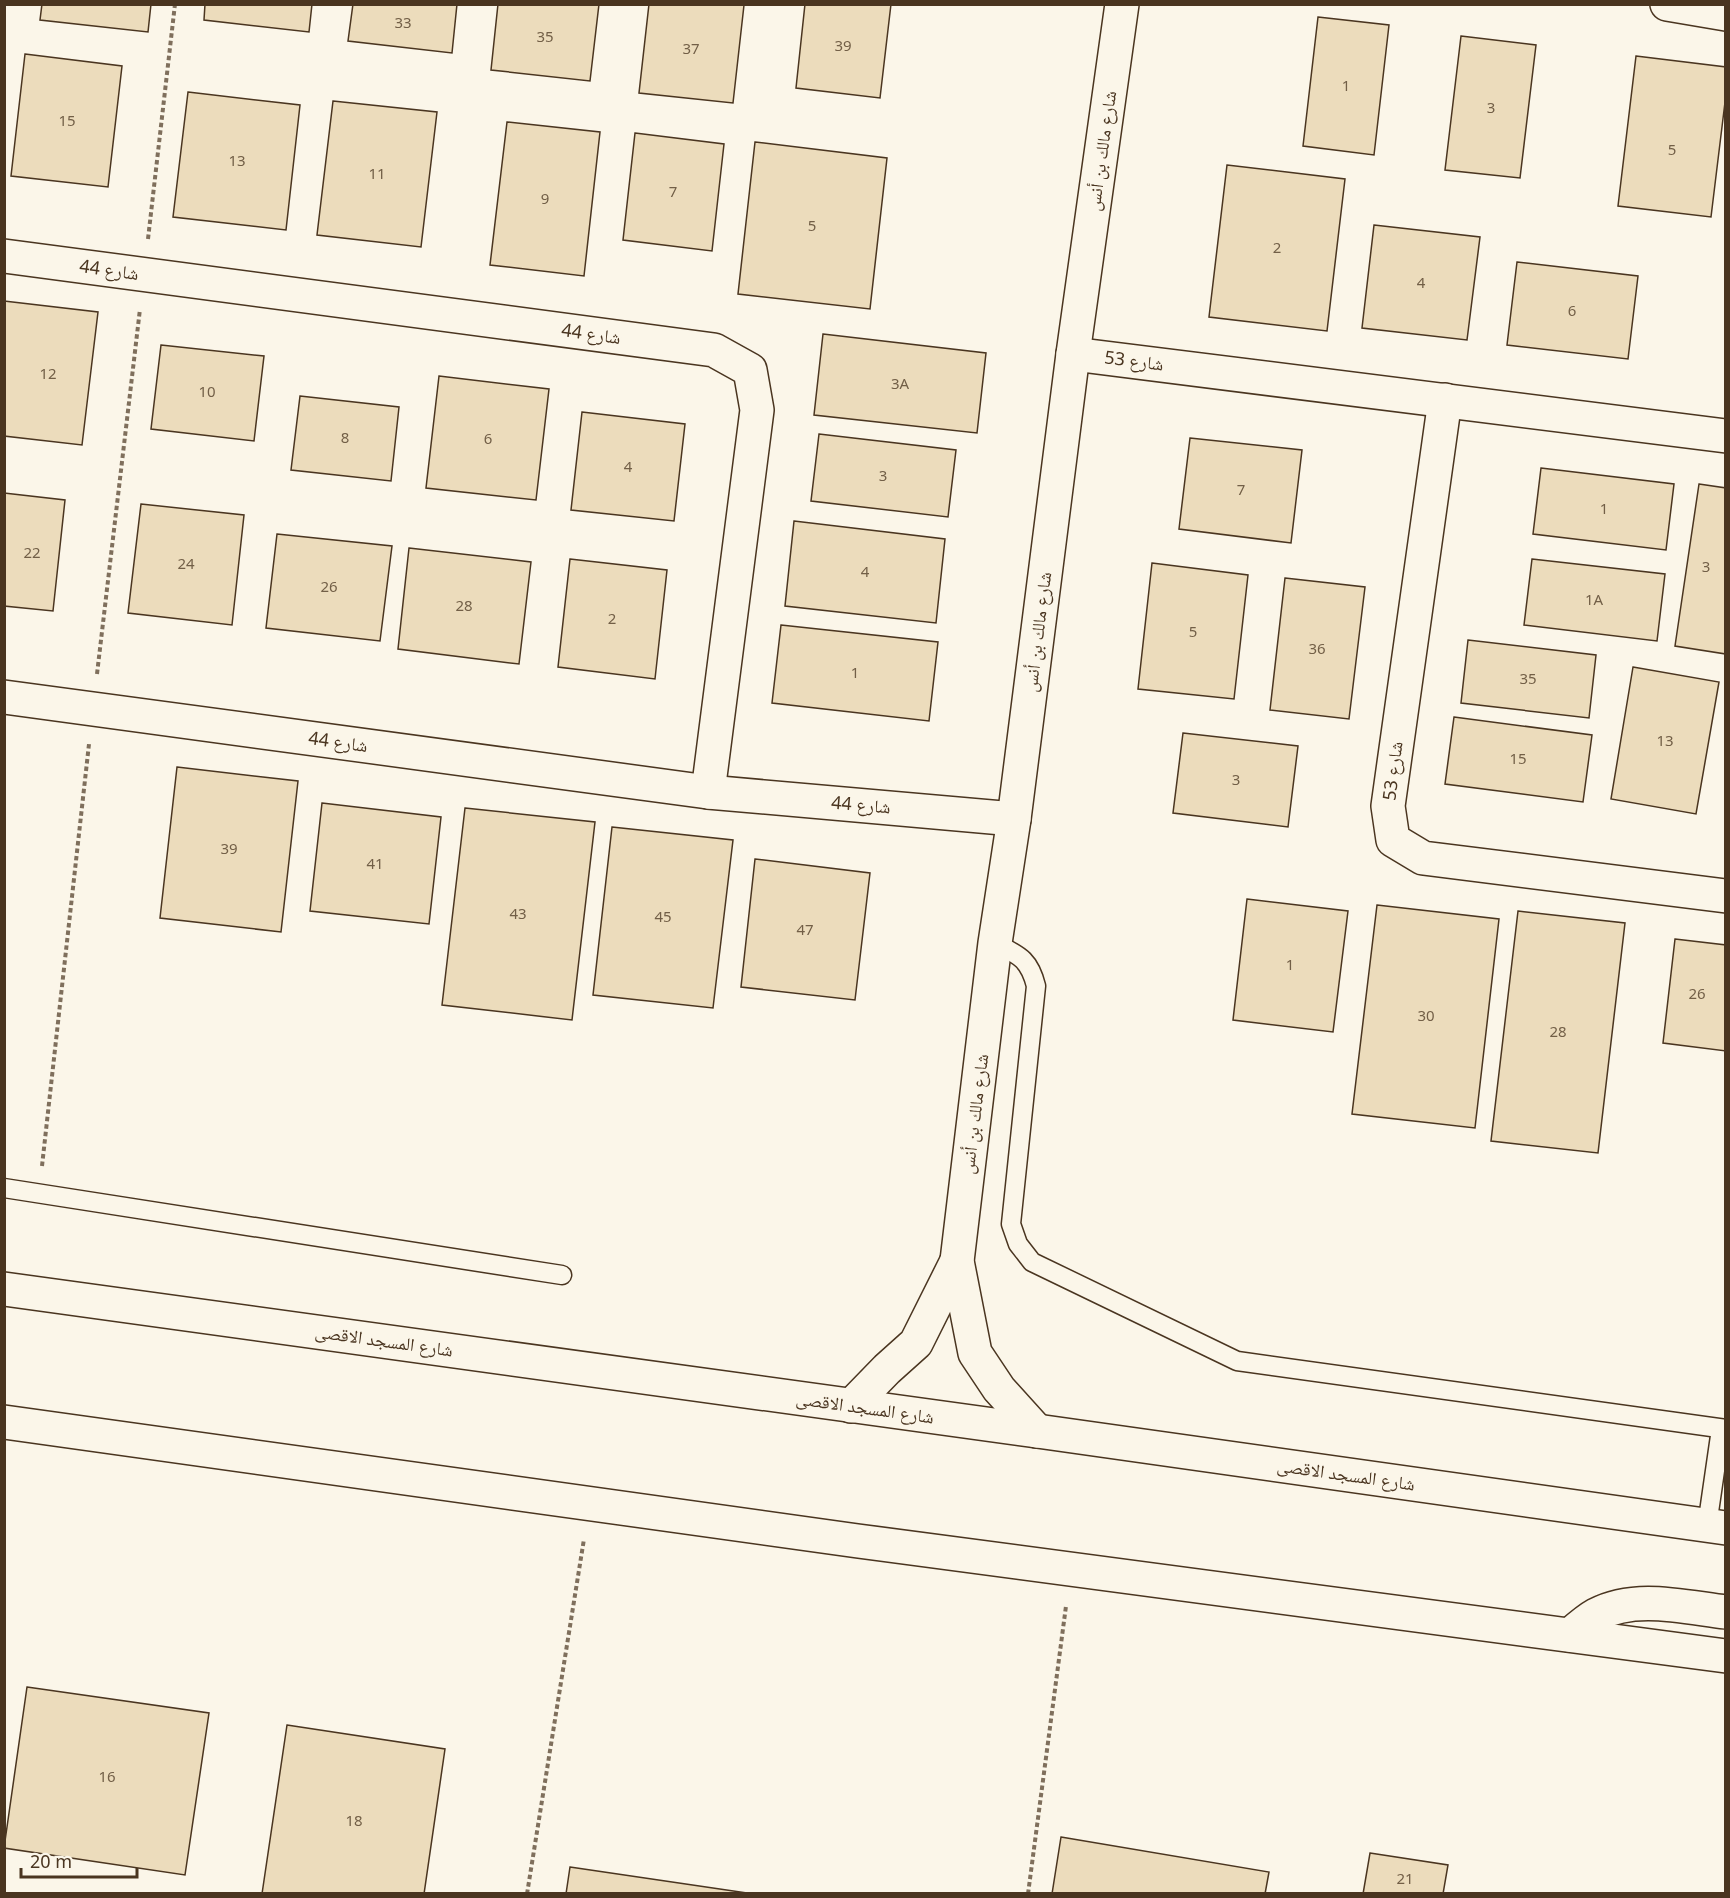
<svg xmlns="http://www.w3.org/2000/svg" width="1730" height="1898" viewBox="0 0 1730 1898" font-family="'Noto Sans','Noto Naskh Arabic',sans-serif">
  <rect width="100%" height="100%" fill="#fbf6e9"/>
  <g fill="#ecdcbc" stroke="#4a3520" stroke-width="1.5">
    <polygon points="42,4 151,4 148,32 40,20"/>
    <polygon points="205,4 312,4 309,32 204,20"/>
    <polygon points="353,4 457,4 452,53 348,41"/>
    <polygon points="498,4 599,4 590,81 491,70"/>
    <polygon points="649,4 744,5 733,103 639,93"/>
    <polygon points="805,4 891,4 880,98 796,88"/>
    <polygon points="1318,17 1389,25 1374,155 1303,146"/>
    <polygon points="1461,36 1536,45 1520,178 1445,170"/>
    <polygon points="25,54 122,66 108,187 11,176"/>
    <polygon points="1636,56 1726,67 1726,94 1711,217 1618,206"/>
    <polygon points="188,92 300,105 286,230 173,217"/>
    <polygon points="333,101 437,112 421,247 317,235"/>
    <polygon points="507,122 600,132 584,276 490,265"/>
    <polygon points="635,133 724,144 712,251 623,240"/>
    <polygon points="755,142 887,158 870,309 738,294"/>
    <polygon points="1227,165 1345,179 1327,331 1209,317"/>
    <polygon points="1374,225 1480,237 1467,340 1362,328"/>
    <polygon points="1517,262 1638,276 1628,359 1507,345"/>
    <polygon points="4,301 98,312 82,445 4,436"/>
    <polygon points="823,334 986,353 977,433 814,415"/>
    <polygon points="161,345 264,356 254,441 151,429"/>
    <polygon points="439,376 549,389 536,500 426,488"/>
    <polygon points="300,396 399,407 391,481 291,470"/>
    <polygon points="582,412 685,424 674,521 571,510"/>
    <polygon points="819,434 956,450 948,517 811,501"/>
    <polygon points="1190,438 1302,450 1291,543 1179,529"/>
    <polygon points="1541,468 1674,484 1666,550 1533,534"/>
    <polygon points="1699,484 1726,488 1726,654 1675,646"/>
    <polygon points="4,493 65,500 53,611 4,606"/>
    <polygon points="141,504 244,515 232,625 128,613"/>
    <polygon points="794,521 945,539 936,623 785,606"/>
    <polygon points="277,534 392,546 380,641 266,628"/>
    <polygon points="409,548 531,562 519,664 398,649"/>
    <polygon points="570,559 667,570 655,679 558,667"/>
    <polygon points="1532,559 1665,574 1657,641 1524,625"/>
    <polygon points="1152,563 1248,575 1234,699 1138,689"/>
    <polygon points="1285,578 1365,587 1349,719 1270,710"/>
    <polygon points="781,625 938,642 929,721 772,703"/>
    <polygon points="1468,640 1596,655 1589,718 1461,703"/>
    <polygon points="1633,667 1719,682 1696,814 1611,799"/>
    <polygon points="1454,717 1592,735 1583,802 1445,784"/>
    <polygon points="1183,733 1298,746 1288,827 1173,813"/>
    <polygon points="177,767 298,781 281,932 160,918"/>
    <polygon points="322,803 441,817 429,924 310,911"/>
    <polygon points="465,808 595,822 572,1020 442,1005"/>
    <polygon points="612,827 733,840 713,1008 593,995"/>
    <polygon points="755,859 870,873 855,1000 741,987"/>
    <polygon points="1247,899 1348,911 1333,1032 1233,1020"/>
    <polygon points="1377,905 1499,919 1475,1128 1352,1114"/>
    <polygon points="1518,911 1625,923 1598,1153 1491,1141"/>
    <polygon points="1675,939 1726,945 1726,1051 1663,1043"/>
    <polygon points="27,1687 209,1713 185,1875 4,1848"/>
    <polygon points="287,1725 445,1749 424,1894 262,1894"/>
    <polygon points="1061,1837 1269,1872 1265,1894 1052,1894"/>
    <polygon points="1370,1853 1448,1865 1443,1894 1363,1894"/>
    <polygon points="570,1867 747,1893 566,1894"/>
  </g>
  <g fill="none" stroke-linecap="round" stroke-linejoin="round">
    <g stroke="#4a3520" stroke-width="21">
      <g id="service">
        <path d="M 995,943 C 1018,955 1029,958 1036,986 L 1011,1224 L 1018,1244 L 1032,1262 L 1237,1361 L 1726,1429"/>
        <polyline points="4,1188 562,1275"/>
        <polyline points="1707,1526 1721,1429"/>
      </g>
    </g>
    <g stroke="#4a3520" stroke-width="36">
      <g id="minor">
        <polyline points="1667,4 1726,14"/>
        <polyline points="4,256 714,350 750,370 757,410 708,792"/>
        <polyline points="1073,354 1726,436"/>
        <polyline points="1445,400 1388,806 1393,840 1423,858 1726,896"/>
        <polyline points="4,697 708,792 1014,819"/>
      </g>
    </g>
    <g stroke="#4a3520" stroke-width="36">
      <g id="tertiary">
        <polyline points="851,1406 887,1369 916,1343 957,1261"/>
        <polyline points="1037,1431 999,1389 975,1353 957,1261 995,943 1014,819 1073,354 1122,4"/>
      </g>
    </g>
    <g stroke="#4a3520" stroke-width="36">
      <g id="secondary">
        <polyline points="4,1289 1037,1431 1726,1528"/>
        <polyline points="4,1422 858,1541 1726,1656"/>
        <path d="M 1570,1635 C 1578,1628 1587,1620 1596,1615 C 1635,1594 1684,1607 1726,1612"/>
      </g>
    </g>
    <g stroke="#7f6f5c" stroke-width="4" stroke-dasharray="4.5 3" stroke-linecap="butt">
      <polyline points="148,239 175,4"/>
      <polyline points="97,674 140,309"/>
      <polyline points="42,1166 89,744"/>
      <polyline points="527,1894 584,1539"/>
      <polyline points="1028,1894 1066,1606"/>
    </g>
    <use href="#service" stroke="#fbf6e9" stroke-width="18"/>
    <use href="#minor" stroke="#fbf6e9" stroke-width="33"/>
    <use href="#tertiary" stroke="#fbf6e9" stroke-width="33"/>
    <use href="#secondary" stroke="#fbf6e9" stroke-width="33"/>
  </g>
  <g text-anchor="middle" stroke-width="4.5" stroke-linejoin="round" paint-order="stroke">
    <g font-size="15" fill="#725f47">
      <text x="403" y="28">33</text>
      <text x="545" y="42">35</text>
      <text x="843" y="51">39</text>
      <text x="691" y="54">37</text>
      <text x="1346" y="91">1</text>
      <text x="1491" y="113">3</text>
      <text x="67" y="126">15</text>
      <text x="1672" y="155">5</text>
      <text x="237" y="166">13</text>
      <text x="377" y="179">11</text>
      <text x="673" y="197">7</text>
      <text x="545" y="204">9</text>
      <text x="812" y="231">5</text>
      <text x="1277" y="253">2</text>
      <text x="1421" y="288">4</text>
      <text x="1572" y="316">6</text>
      <text x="48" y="379">12</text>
      <text x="900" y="389">3A</text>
      <text x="207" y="397">10</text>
      <text x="345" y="443">8</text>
      <text x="488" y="444">6</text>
      <text x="628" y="472">4</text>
      <text x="883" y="481">3</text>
      <text x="1241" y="495">7</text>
      <text x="1604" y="514">1</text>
      <text x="32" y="558">22</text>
      <text x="186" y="569">24</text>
      <text x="1706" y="572">3</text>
      <text x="865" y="577">4</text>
      <text x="329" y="592">26</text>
      <text x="1594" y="605">1A</text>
      <text x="464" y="611">28</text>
      <text x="612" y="624">2</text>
      <text x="1193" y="637">5</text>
      <text x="1317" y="654">36</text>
      <text x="855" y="678">1</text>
      <text x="1528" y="684">35</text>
      <text x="1665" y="746">13</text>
      <text x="1518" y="764">15</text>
      <text x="1236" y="785">3</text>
      <text x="229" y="854">39</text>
      <text x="375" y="869">41</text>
      <text x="518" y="919">43</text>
      <text x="663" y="922">45</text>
      <text x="805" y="935">47</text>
      <text x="1290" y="970">1</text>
      <text x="1697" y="999">26</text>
      <text x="1426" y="1021">30</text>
      <text x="1558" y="1037">28</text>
      <text x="107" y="1782">16</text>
      <text x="354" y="1826">18</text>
      <text x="1405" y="1884">21</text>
    </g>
    <g font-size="18" fill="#4a3520" stroke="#fbf6e9">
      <text transform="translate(1102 151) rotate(-82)" y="6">شارع مالك بن أنس</text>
      <text transform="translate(109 270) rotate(8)" y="6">شارع 44</text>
      <text transform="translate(591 334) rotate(8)" y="6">شارع 44</text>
      <text transform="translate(1134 361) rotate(7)" y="6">شارع 53</text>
      <text transform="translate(1038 632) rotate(-83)" y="6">شارع مالك بن أنس</text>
      <text transform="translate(338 742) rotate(8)" y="6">شارع 44</text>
      <text transform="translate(1393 771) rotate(-83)" y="6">شارع 53</text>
      <text transform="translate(861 805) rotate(5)" y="6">شارع 44</text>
      <text transform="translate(975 1114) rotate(-83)" y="6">شارع مالك بن أنس</text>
      <text transform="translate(384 1341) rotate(8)" y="6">شارع المسجد الاقصى</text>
      <text transform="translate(865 1408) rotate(8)" y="6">شارع المسجد الاقصى</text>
      <text transform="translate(1346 1475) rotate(8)" y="6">شارع المسجد الاقصى</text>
    </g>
  </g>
  <rect width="1730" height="1898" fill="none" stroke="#4a3520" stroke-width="12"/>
  <path d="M21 1868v9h116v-9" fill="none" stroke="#4a3520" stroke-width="3"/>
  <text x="30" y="1868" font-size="18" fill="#4a3520" stroke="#fbf6e9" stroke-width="4.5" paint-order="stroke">20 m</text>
</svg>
